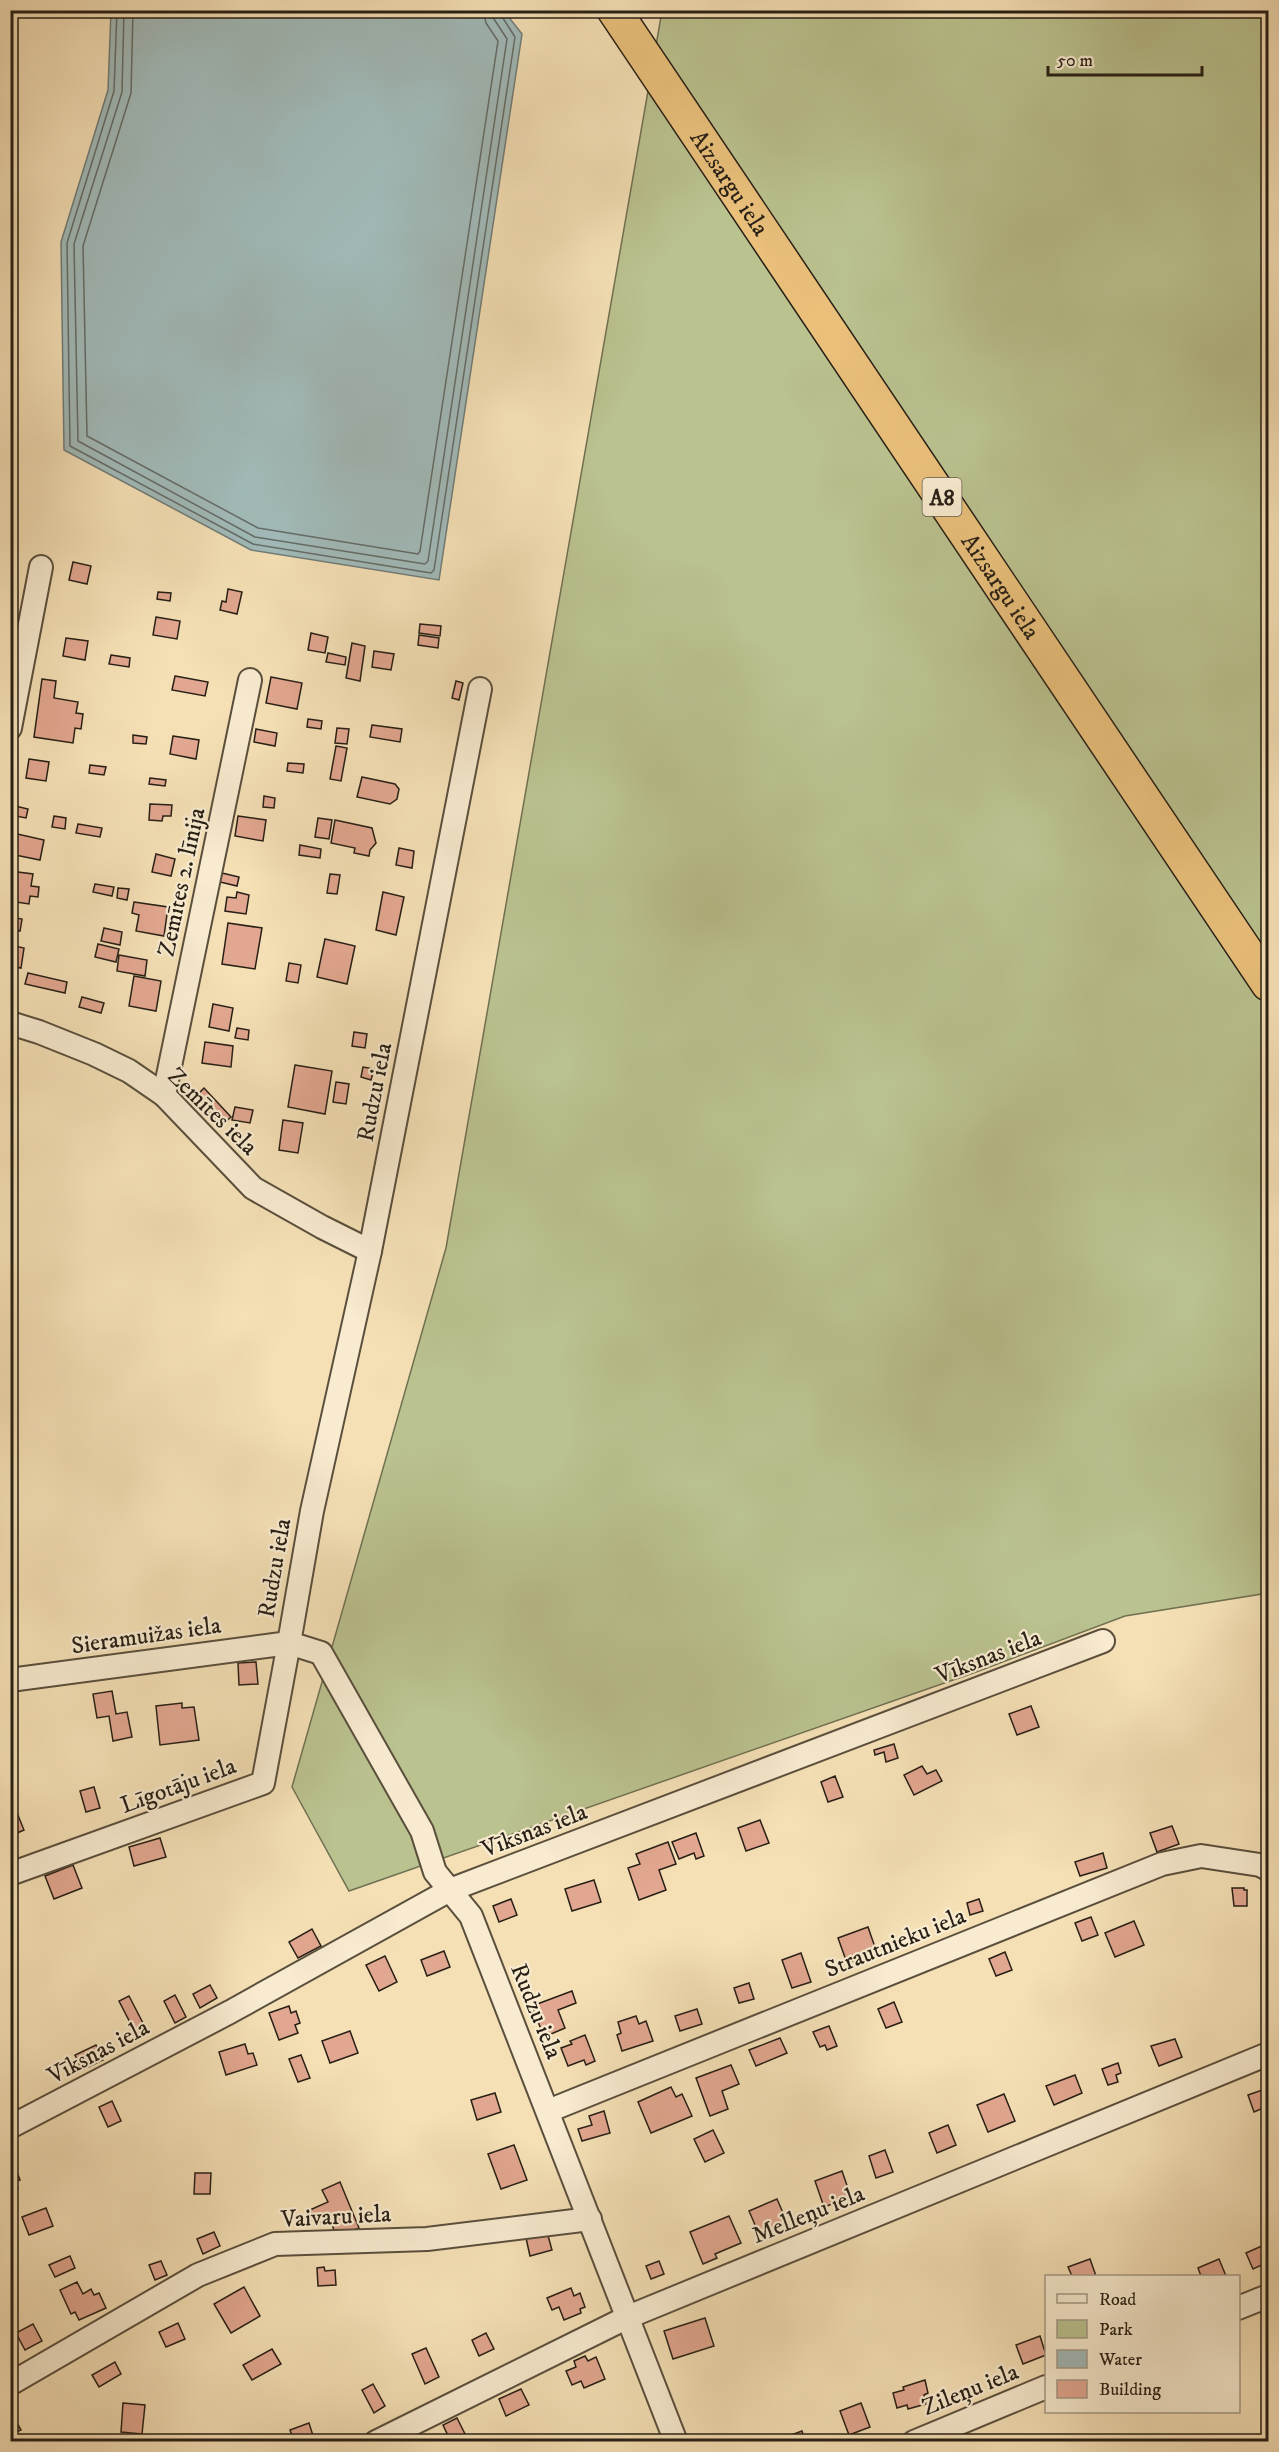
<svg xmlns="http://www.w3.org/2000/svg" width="1279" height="2452" viewBox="0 0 1279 2452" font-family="'IM FELL DW Pica',serif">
  <rect width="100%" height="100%" fill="#f5e0b6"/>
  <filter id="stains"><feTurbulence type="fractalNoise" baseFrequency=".00333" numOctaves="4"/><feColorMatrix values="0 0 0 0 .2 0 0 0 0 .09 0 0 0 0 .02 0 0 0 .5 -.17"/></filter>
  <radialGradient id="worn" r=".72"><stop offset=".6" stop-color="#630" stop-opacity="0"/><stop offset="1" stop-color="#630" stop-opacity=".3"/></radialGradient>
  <polygon fill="#bac28f" stroke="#707052" stroke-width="1.5" points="662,11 1268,11 1268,1593 1125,1616 976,1672 349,1891 292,1787 446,1248"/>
  <polygon fill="#a1bab9" stroke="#707c77" stroke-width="1.5" points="111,11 504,11 522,34 439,580 251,550 64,450 61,242 108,90"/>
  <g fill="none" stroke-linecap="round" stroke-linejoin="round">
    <g stroke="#646c67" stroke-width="1.5">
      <polyline points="117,10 114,91 67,243 70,446 253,544 431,573 434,570 515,37 501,15 500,10"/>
      <polyline points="124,10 122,92 74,244 78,441 255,537 425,564 428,561 507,39 494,19 492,10"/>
      <polyline points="133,10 131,93 83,246 87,436 258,528 418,554 420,551 498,41 486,23 483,10"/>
    </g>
  </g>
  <g fill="#e2a790" stroke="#271f15" stroke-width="1.5">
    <polygon points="73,562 91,566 87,584 69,580"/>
    <polygon points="228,589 242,592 237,614 220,610 222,601 226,602"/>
    <polygon points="158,592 171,593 170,601 157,599"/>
    <polygon points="156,617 180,621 177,639 153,635"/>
    <polygon points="420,624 441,626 440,636 419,633"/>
    <polygon points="311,633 328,637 325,653 308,650"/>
    <polygon points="419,635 439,638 438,648 418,645"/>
    <polygon points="66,638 88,641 85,660 63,656"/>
    <polygon points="352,643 365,646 360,681 346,678"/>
    <polygon points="374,651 394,654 391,670 372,667"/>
    <polygon points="328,653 346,657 345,665 326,662"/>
    <polygon points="111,655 130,658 129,667 109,664"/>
    <polygon points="175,676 208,682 205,696 172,690"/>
    <polygon points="271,677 302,683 297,709 266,703"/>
    <polygon points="42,679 56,681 54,698 78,702 76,713 83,714 81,729 75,728 73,743 34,737"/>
    <polygon points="456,681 463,683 459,700 452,698"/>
    <polygon points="308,719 322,721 321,729 307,727"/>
    <polygon points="372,725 402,729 400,742 370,737"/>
    <polygon points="337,728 349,729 347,744 335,743"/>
    <polygon points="256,729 277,733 275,746 254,742"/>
    <polygon points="133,735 147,737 146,744 133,743"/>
    <polygon points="173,736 199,740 196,759 170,754"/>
    <polygon points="336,746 347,748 341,781 330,779"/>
    <polygon points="29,759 49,762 46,781 26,778"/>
    <polygon points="288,763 304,764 303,773 287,771"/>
    <polygon points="90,765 106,767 104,775 89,773"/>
    <polygon points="362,777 395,784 399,789 397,799 390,804 357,797"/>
    <polygon points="150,778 166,780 165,786 149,784"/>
    <polygon points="264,796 275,798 274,808 263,807"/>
    <polygon points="150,804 172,805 171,816 163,816 162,821 149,820"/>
    <polygon points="11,805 28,809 26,818 10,815"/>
    <polygon points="54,816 66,818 65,829 52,827"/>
    <polygon points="238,816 266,820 263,841 235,836"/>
    <polygon points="318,818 332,820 329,839 315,837"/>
    <polygon points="335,820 372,828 376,843 370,850 369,856 354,853 355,848 331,843"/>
    <polygon points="78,824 102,828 100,837 76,833"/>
    <polygon points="13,833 44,840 40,860 10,854"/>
    <polygon points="300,845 321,849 320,858 299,855"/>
    <polygon points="399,848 414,851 412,868 396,865"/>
    <polygon points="156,854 175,859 171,876 152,872"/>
    <polygon points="10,871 33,874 31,886 39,887 38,897 30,896 29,904 10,901"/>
    <polygon points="222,873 239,877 237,886 220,882"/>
    <polygon points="330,874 340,875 337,894 327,893"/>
    <polygon points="95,884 114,887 112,896 93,892"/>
    <polygon points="118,888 129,889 127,900 117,898"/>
    <polygon points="237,892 249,895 246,914 225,911 227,897 236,898"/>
    <polygon points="383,892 404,897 396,935 376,930"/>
    <polygon points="134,902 168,907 164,936 136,931 139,915 132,913"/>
    <polygon points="10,917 22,919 20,931 10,929"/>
    <polygon points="228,923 262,928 255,969 222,964"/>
    <polygon points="104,928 122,932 120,945 101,941"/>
    <polygon points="325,939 355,946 347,984 317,977"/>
    <polygon points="98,944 119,949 116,962 95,957"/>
    <polygon points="10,945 24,948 21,968 10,966"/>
    <polygon points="119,955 147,960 145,976 117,971"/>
    <polygon points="289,963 301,965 298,983 286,981"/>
    <polygon points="28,973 67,982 65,993 25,984"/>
    <polygon points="134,976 161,981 156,1011 129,1006"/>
    <polygon points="82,997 104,1003 101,1013 79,1007"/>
    <polygon points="213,1004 233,1008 229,1031 209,1027"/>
    <polygon points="237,1028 249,1030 248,1040 235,1038"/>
    <polygon points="354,1032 367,1034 365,1048 352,1046"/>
    <polygon points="205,1042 233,1046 231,1067 202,1063"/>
    <polygon points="295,1065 332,1071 325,1114 288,1107"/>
    <polygon points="363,1067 374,1069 371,1080 361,1077"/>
    <polygon points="336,1082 349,1084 346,1104 333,1102"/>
    <polygon points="204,1088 231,1117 222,1125 195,1097"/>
    <polygon points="235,1107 253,1110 250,1123 232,1120"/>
    <polygon points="283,1120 303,1123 298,1153 279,1150"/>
    <polygon points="256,1662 258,1684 239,1685 238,1663"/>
    <polygon points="112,1691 116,1714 127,1712 132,1737 113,1741 109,1716 97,1718 93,1694"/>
    <polygon points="182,1703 182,1708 194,1707 199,1740 160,1745 156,1706"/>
    <polygon points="1031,1706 1039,1727 1017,1735 1009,1714"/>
    <polygon points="894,1744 898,1758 886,1762 884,1752 875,1755 874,1750"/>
    <polygon points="922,1766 927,1774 936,1770 942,1781 914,1795 904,1775"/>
    <polygon points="835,1776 843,1797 828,1802 821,1782"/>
    <polygon points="94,1787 100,1808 86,1812 80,1791"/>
    <polygon points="13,1803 24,1830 10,1836 10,1804"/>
    <polygon points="760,1820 769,1843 746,1851 738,1828"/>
    <polygon points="1172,1826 1179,1844 1157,1852 1150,1833"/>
    <polygon points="696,1833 704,1856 696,1859 694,1853 679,1859 672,1842"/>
    <polygon points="160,1838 166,1857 134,1866 129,1847"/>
    <polygon points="668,1842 676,1864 659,1870 666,1890 639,1900 628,1868 640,1864 636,1854"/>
    <polygon points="1103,1853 1107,1868 1080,1876 1075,1862"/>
    <polygon points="73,1865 82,1888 54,1899 45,1876"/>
    <polygon points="594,1880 601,1902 572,1911 565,1889"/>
    <polygon points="1232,1888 1244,1888 1244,1890 1247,1890 1247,1906 1234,1906"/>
    <polygon points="511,1899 517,1915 499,1922 493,1906"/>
    <polygon points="979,1899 983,1911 970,1915 967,1903"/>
    <polygon points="1091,1917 1098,1935 1082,1941 1075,1923"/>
    <polygon points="1134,1921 1144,1945 1115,1957 1105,1933"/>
    <polygon points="868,1927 877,1953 847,1963 838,1938"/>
    <polygon points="312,1929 321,1946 298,1958 289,1942"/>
    <polygon points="444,1951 450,1967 427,1976 421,1960"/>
    <polygon points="1005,1952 1012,1970 996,1976 989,1959"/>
    <polygon points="801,1953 811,1982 792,1988 782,1960"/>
    <polygon points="385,1956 397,1982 379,1991 366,1965"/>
    <polygon points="749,1983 754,1999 739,2003 734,1988"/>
    <polygon points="210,1985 217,1998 200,2008 193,1994"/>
    <polygon points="572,1991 576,2003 558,2010 565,2028 544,2037 532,2006"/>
    <polygon points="175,1995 186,2017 175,2023 164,2001"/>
    <polygon points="129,1996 146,2029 136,2034 119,2001"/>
    <polygon points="894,2002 902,2022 886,2028 878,2009"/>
    <polygon points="289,2006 291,2013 296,2011 300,2023 295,2025 298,2033 279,2040 269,2013"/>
    <polygon points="697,2009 702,2024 680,2031 675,2016"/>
    <polygon points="636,2016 639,2024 646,2021 653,2041 622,2051 617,2035 621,2033 618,2022"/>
    <polygon points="829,2026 837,2046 827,2050 825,2045 820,2047 813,2032"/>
    <polygon points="350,2031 358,2053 330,2063 322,2041"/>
    <polygon points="585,2035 595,2061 586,2065 584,2060 568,2066 561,2048 572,2044 570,2041"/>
    <polygon points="780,2038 787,2053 756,2066 749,2050"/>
    <polygon points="1175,2039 1182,2057 1159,2066 1151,2046"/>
    <polygon points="245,2044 248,2054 253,2053 257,2065 226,2075 219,2052"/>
    <polygon points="96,2045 103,2060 82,2070 75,2055"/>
    <polygon points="301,2055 310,2078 298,2082 289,2059"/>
    <polygon points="1118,2063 1121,2073 1116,2075 1118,2082 1108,2085 1102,2069"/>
    <polygon points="731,2065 739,2084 722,2091 728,2109 710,2116 696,2078"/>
    <polygon points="1075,2075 1082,2093 1054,2105 1046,2086"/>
    <polygon points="671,2087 676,2097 682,2094 692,2116 651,2133 638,2102"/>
    <polygon points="1268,2088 1268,2106 1254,2112 1248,2095"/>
    <polygon points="495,2093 501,2112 477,2120 471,2100"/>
    <polygon points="1004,2094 1015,2121 988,2132 977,2105"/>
    <polygon points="112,2101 121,2121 108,2127 99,2107"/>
    <polygon points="604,2111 610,2133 582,2141 578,2129 592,2125 589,2116"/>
    <polygon points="948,2125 956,2145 937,2153 929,2133"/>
    <polygon points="713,2130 724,2153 705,2162 694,2139"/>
    <polygon points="514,2145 527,2180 501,2189 488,2154"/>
    <polygon points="885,2150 893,2172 876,2178 869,2156"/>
    <polygon points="12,2159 20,2180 16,2181 18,2188 10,2191"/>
    <polygon points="842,2171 851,2197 824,2207 815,2181"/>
    <polygon points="195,2173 211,2173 210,2194 194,2194"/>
    <polygon points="340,2182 359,2228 337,2237 329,2218 316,2224 310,2210 328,2202 322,2190"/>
    <polygon points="777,2199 787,2222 759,2234 749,2211"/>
    <polygon points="46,2208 53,2226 29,2235 22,2217"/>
    <polygon points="729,2216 741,2243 715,2254 717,2258 703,2264 690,2232"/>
    <polygon points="214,2232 220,2246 203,2254 197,2239"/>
    <polygon points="547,2232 552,2250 530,2256 526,2238"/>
    <polygon points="1264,2245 1268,2255 1268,2262 1253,2269 1246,2253"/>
    <polygon points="70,2256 75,2268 55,2277 49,2265"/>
    <polygon points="1090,2259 1096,2276 1072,2276 1068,2267"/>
    <polygon points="1219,2259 1226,2276 1201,2276 1198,2268"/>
    <polygon points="161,2261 167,2275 155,2280 149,2265"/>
    <polygon points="659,2261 664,2274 651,2279 646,2266"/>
    <polygon points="324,2267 325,2271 335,2270 336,2285 318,2286 317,2268"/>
    <polygon points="77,2282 83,2294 91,2289 94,2295 99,2293 106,2308 79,2320 75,2312 71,2314 60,2290"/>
    <polygon points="244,2287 260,2316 231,2333 214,2304"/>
    <polygon points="571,2288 574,2296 580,2293 585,2307 580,2309 581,2313 564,2320 559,2307 552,2310 547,2298"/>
    <polygon points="705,2318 714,2346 673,2359 664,2331"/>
    <polygon points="178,2323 185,2339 166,2347 159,2332"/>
    <polygon points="33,2324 42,2341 25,2350 16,2333"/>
    <polygon points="486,2333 494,2349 479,2356 472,2340"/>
    <polygon points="1040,2336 1046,2355 1023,2364 1016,2345"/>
    <polygon points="426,2348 439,2377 425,2384 412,2354"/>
    <polygon points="272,2349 281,2364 252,2380 243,2365"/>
    <polygon points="585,2356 588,2361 596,2357 605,2379 584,2388 581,2381 572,2385 566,2371 576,2367 574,2361"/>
    <polygon points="115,2362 121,2374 99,2387 92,2375"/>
    <polygon points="925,2380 928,2393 924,2395 926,2404 908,2409 907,2405 897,2408 893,2393 904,2390 903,2387"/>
    <polygon points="373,2384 385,2406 374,2413 362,2390"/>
    <polygon points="521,2389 529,2405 506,2416 499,2399"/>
    <polygon points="123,2403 145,2405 142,2434 121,2432"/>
    <polygon points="861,2403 870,2427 849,2435 840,2411"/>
    <polygon points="14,2418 21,2430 10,2435 10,2420"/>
    <polygon points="457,2418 468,2440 451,2442 443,2425"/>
    <polygon points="309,2423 315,2442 294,2442 290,2430"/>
    <polygon points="802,2431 805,2442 781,2442 780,2439"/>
  </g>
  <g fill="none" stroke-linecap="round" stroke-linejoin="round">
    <g stroke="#5a4f3d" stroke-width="26">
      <g id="minor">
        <polyline points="480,689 370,1251 312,1511 289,1643 321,1653 422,1831 435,1872 471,1916 676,2442"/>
        <polyline points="10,728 41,567"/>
        <polyline points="10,1023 39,1032 94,1054 129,1071 164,1095 253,1188 322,1227 370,1251"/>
        <polyline points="164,1095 250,680"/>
        <polyline points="10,1680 289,1643 263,1783 10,1874"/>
        <polyline points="548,2111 1162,1864 1201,1856 1260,1865 1268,1869"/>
        <polyline points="10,2127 230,2012 450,1890 1103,1641"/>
        <polyline points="1238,2308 1268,2296"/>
        <polyline points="10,2384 198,2275 275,2244 427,2239 590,2219"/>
        <polyline points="376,2442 628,2317 1268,2054"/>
        <polyline points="914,2442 1046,2387"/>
      </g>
    </g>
    <g stroke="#271f15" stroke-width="36">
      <g id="trunk">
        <path id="s1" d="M 614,10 L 1268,984"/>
      </g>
    </g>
    <use href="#minor" stroke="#f8ebd0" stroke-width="22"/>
    <use href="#trunk" stroke="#eac07b" stroke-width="33"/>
  </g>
  <g text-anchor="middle" stroke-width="4.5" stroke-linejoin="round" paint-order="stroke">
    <rect fill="#f8ebd0" stroke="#665c4d" stroke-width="1.5" x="922.5" y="478" width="39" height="38" rx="4.5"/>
    <g font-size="22" font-weight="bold" fill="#271f15">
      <text x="942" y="505">A8</text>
    </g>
    <g font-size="24" fill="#271f15" stroke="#f8ebd0">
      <text dy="8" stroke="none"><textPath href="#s1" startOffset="208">Aizsargu iela</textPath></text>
      <text dy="8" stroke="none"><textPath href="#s1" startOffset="694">Aizsargu iela</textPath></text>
      <text transform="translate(181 882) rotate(-78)" y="8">Zemītes 2. līnija</text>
      <text transform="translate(374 1092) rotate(-79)" y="8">Rudzu iela</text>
      <text transform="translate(213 1111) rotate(44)" y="8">Zemītes iela</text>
      <text transform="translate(274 1568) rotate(-80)" y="8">Rudzu iela</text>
      <text transform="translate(146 1635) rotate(-8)" y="8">Sieramuižas iela</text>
      <text transform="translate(988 1656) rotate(-21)" y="8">Vīksnas iela</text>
      <text transform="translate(178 1785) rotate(-20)" y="8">Līgotāju iela</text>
      <text transform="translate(534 1830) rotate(-21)" y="8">Vīksnas iela</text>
      <text transform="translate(895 1942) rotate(-22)" y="8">Strautnieku iela</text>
      <text transform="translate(537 2011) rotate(68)" y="8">Rudzu iela</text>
      <text transform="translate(98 2051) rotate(-28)" y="8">Vīksnas iela</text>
      <text transform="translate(808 2214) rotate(-22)" y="8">Melleņu iela</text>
      <text transform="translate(336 2216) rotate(-3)" y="8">Vaivaru iela</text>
      <text transform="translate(970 2389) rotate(-22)" y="8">Zileņu iela</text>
    </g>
  </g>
  <rect width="1279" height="2452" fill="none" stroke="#f5e0b6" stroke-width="36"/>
  <rect x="12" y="12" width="1255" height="2428" fill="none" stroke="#271f15" stroke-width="3"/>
  <rect x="18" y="18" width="1243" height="2416" fill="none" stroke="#271f15" stroke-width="1.5"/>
  <rect x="1045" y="2275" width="195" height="138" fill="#f8ebd0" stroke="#a49985" stroke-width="1.5"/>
  <rect x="1057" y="2294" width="30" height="9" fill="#f8ebd0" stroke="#a49985" stroke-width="1.5"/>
  <text x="1099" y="2305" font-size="18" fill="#271f15">Road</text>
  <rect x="1057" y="2320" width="30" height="18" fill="#bac28f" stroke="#a49985" stroke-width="1.5"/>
  <text x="1099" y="2335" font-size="18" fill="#271f15">Park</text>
  <rect x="1057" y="2350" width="30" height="18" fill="#a1bab9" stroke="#a49985" stroke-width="1.5"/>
  <text x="1099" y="2365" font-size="18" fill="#271f15">Water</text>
  <rect x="1057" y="2380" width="30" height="18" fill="#e2a790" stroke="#a49985" stroke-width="1.5"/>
  <text x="1099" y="2395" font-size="18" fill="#271f15">Building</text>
  <path d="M1048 66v9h154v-9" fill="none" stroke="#271f15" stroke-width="3"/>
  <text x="1057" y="66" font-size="18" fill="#271f15" stroke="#f8ebd0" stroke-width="4.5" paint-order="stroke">50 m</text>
  <rect width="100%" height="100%" filter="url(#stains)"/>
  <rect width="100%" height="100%" fill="url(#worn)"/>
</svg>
